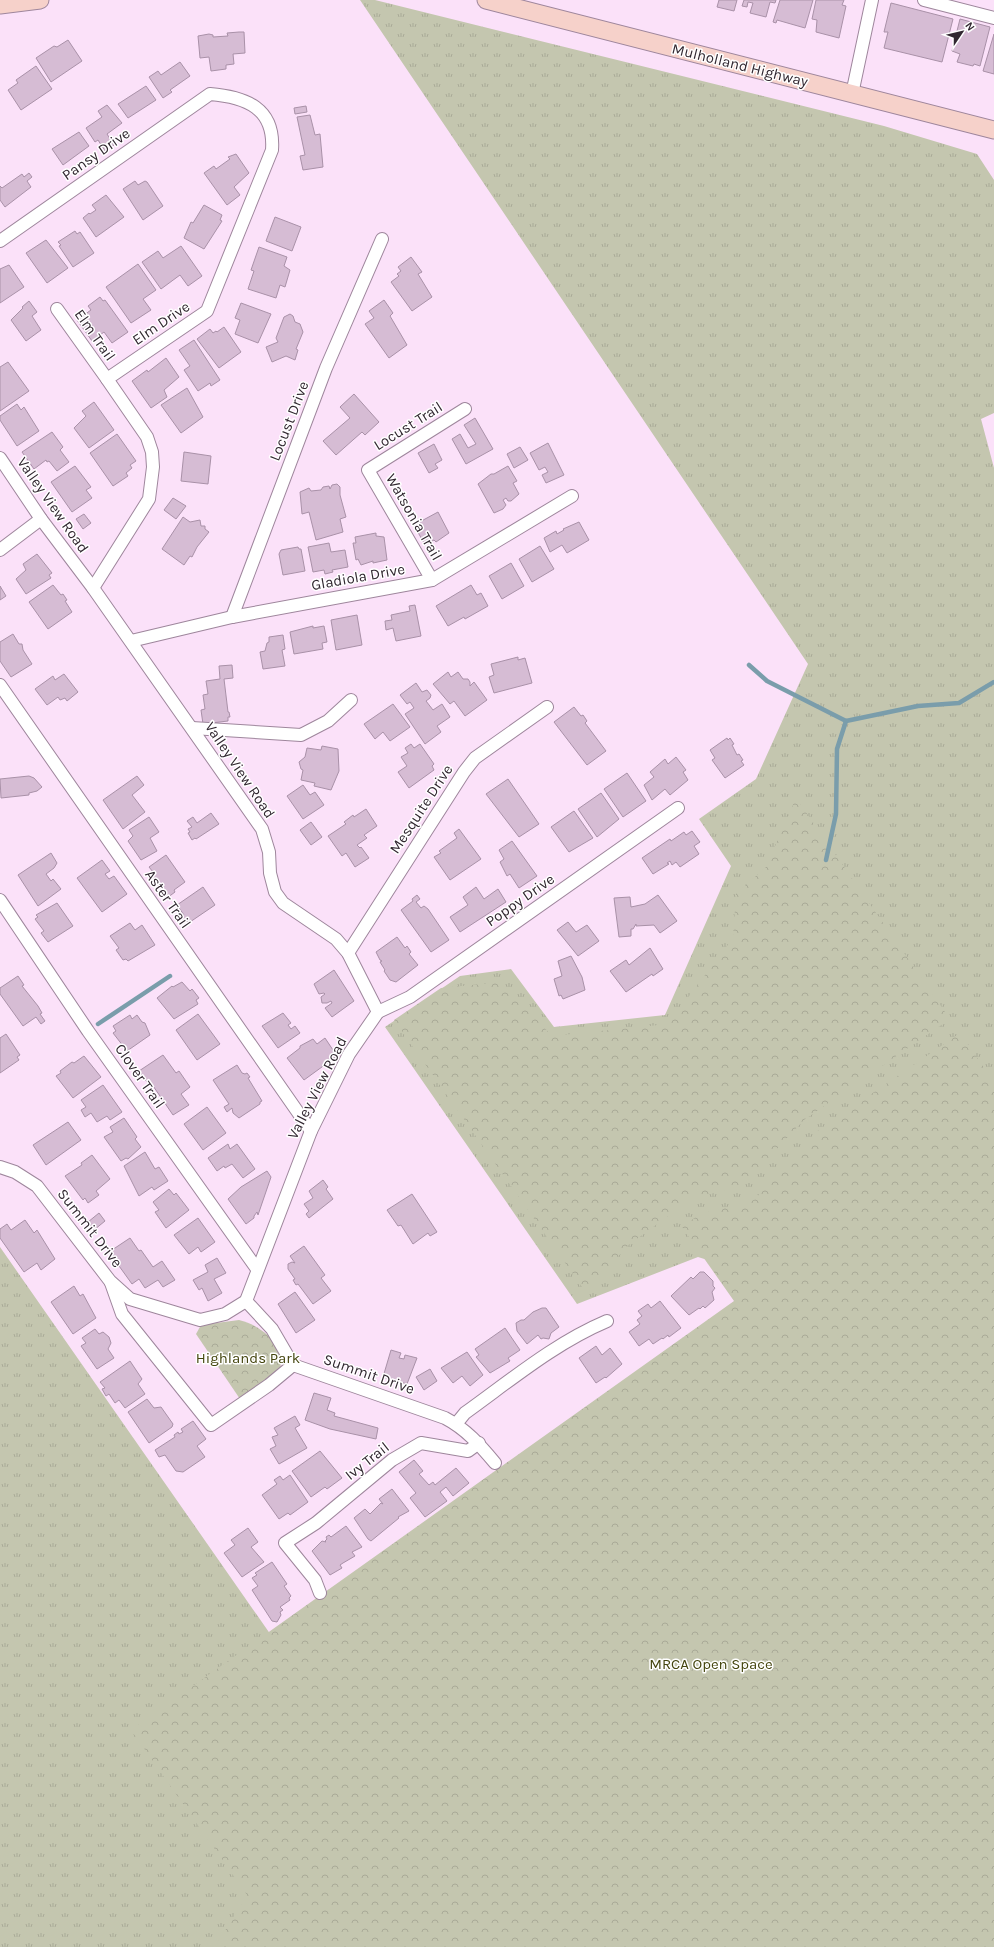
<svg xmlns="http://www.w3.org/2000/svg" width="994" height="1947" viewBox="0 0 994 1947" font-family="Karla,sans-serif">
  <defs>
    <pattern id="grass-tufts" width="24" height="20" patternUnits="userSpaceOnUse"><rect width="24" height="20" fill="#c4c6af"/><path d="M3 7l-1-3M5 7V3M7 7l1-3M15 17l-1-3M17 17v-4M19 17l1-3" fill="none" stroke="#a9aa97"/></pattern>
    <pattern id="park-crowns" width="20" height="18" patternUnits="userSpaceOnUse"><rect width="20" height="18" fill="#c4c6af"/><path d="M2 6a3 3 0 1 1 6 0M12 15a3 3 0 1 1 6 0" fill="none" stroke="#a9aa97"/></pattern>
  </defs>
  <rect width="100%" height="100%" fill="#fbe1f9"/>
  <polygon fill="url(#grass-tufts)" points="360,0 375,0 884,126 977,154 994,180 994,413 981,419 994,468 994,1947 0,1947 0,1247 273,1638 752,1312 717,1263 698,1257 577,1304 385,1027 460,976 511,969 554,1027 665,1015 731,866 699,819 756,779 808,664"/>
  <g fill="url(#park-crowns)">
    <polygon points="796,798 950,1019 804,1120 743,1185 692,1199 627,1246 587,1294 394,1020 441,988 502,982 552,1036 668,1024 733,938 736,894 766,867"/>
    <polygon points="960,1033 994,1082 994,1947 215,1947 247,1895 131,1730 734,1301 682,1227 700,1214 754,1200 816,1132"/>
    <path d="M 239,1320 C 263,1326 285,1345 280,1370 L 240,1399 L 196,1334 L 201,1325 Z"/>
  </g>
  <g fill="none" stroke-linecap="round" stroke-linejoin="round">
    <g stroke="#7a9dab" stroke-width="4.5">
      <polyline points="749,665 767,681 846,721 918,706 959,703 994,682"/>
      <polyline points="826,860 836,814 837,749 846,721"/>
      <polyline points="98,1024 170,976"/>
    </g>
  </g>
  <g fill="#d6bcd4" stroke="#a991a8">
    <polygon points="719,0 737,0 734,11 717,7"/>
    <polygon points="744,0 776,0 775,3 770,2 766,17 750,13 753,3 748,2 747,7 742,6"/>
    <polygon points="780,0 813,0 805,28 777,20 776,23 773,22"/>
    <polygon points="816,0 844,0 842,5 846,6 839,38 816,32 817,20 812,19"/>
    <polygon points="891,3 953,19 942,62 884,48 888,32 884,32"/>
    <polygon points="960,19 990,27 980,66 974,64 973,66 957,62 960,54 952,51"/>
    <polygon points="239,32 244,32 245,53 233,54 234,64 226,65 226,69 211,71 209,57 200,58 198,36 209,34 213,35 213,37 228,36 227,33"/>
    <polygon points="994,34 994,74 983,71"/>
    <polygon points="68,40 82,61 51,82 36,58 54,46 57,47"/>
    <polygon points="180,62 190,76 170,90 172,92 163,98 149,77 158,71 161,75"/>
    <polygon points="36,66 52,89 21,110 8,90 18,83 16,80"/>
    <polygon points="146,86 156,100 128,118 118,104"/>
    <polygon points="107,105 122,123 107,134 114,145 105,151 98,140 95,142 86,128 102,117 98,111"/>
    <polygon points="306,106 307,112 295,114 294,108"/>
    <polygon points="310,115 315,135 320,134 323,167 303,170 300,156 305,155 297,117"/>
    <polygon points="79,132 89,146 63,165 52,149"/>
    <polygon points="236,154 249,173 234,187 240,195 227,205 204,173 214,166 216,169 230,159 228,157"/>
    <polygon points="29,173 32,177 27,181 31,187 5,207 0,200 0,186 2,188 22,174 24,177"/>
    <polygon points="135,181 138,185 145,181 147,182 163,206 143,220 123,189"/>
    <polygon points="106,195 124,217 96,237 83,218 89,213 90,214 96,210 92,205"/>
    <polygon points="204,205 222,215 220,220 222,221 204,249 184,238 191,222 193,223"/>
    <polygon points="275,217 301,227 292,251 266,241"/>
    <polygon points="75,231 77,234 80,232 94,253 73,267 59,246 61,245 58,242"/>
    <polygon points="46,240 68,268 47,283 26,253"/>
    <polygon points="181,246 202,276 188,286 180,275 161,289 142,262 158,251 163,258"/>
    <polygon points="259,247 287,257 284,266 290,270 285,287 280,285 276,298 248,289 254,271 251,270"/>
    <polygon points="411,257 422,272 418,274 432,297 412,311 391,282 399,276 397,274 401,271 398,267"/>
    <polygon points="138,264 156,290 143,299 151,310 131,323 106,287"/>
    <polygon points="9,265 24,287 0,303 0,269"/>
    <polygon points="100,297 103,301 105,300 128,332 112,343 104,332 92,341 77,320 91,310 88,306"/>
    <polygon points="384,300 393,313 390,316 407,345 389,358 365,324 374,318 369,311"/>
    <polygon points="29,301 37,312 32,316 41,330 26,341 11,320 23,308 22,307"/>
    <polygon points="241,303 271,314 258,343 235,334 240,320 235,318"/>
    <polygon points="290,314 293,316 295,322 300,324 303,332 296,349 298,350 295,360 286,356 272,362 266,347 278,342 276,338 284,317"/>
    <polygon points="224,327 241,352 219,368 197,339 210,329 213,333 216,331 217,332"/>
    <polygon points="194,340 220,380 211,386 210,383 198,391 184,370 190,366 179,350"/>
    <polygon points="166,358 179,377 164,390 167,397 151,408 132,381 147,370 148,372"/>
    <polygon points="8,362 29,391 0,411 0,367"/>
    <polygon points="187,388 203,417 181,433 161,405"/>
    <polygon points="354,394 379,422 365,435 362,432 336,455 323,441 350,418 340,407"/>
    <polygon points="94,402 114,430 89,448 74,428 86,416 82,411"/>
    <polygon points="17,404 21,410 24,407 39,431 17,446 0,420 0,416"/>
    <polygon points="475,418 493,449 466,464 452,439 460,434 468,448 476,444 464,425"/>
    <polygon points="52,432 63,447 60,450 69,462 57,471 49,461 47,462 46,460 34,469 22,452"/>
    <polygon points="117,434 136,461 130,465 132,468 126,473 128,476 113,486 90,453"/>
    <polygon points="548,443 564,475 546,483 542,475 548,472 545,467 539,470 530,453"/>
    <polygon points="434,444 442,460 435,464 438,468 429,473 418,453"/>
    <polygon points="520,447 528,460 514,468 507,454"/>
    <polygon points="184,452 211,456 208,484 181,481"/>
    <polygon points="75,466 91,487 86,490 92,498 72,512 51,482"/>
    <polygon points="508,466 517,481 513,483 519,494 511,501 508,501 506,498 503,500 506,505 503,509 494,513 478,484 491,474 494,474"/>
    <polygon points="337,484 340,487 340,495 346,517 340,519 343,532 316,540 309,512 302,514 300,492 309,488 311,491 321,490 323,487 329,486 330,489 332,485"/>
    <polygon points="173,498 186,506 176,519 164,510"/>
    <polygon points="438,512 449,533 436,542 434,540 425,545 414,525"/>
    <polygon points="84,514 91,523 83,529 76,519"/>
    <polygon points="183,517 190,522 200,520 201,526 205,526 205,529 209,532 197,547 192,557 190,556 184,565 162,549"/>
    <polygon points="579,522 589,540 567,553 562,545 550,552 544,538 556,531 557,534 564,530 563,529"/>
    <polygon points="376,533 376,536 384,537 387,560 373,563 373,561 361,565 358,559 356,560 353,543 356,543 355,537"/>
    <polygon points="329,543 331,552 345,550 348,567 332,570 333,572 325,574 324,570 313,572 308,547"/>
    <polygon points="540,546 554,569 532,582 519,559"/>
    <polygon points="298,547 299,549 301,549 305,571 283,575 279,554 281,550"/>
    <polygon points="37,554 52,573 49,575 51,578 26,594 16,579 26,570 23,564"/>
    <polygon points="511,563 524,586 502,599 489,576"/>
    <polygon points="53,585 61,595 63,594 67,600 65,601 72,612 48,629 29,602"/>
    <polygon points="471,585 477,595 481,593 488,606 465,619 464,617 448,626 436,606"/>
    <polygon points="0,586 6,596 0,600"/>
    <polygon points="415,605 421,636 396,641 393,628 386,630 385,621 392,620 391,615 410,611 409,606"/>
    <polygon points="357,615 362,645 336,650 331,620"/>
    <polygon points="313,626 313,628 324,626 327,642 322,643 323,649 294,654 290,632"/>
    <polygon points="13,634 19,644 22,644 23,650 32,664 11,677 0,661 0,642"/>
    <polygon points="283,635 285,649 282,650 285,666 263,669 260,652 265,651 267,643 269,642 269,637"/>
    <polygon points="518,657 518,660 525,658 532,683 494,693 489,677 494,675 491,664"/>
    <polygon points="232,665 233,678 224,679 228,712 229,712 230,717 228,717 228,721 203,724 201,710 205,709 203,695 208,694 206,681 220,679 219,666"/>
    <polygon points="448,672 451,677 458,672 463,679 468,679 470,682 470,686 474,682 487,700 465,716 454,701 450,704 433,684"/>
    <polygon points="64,674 78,692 67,701 65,698 60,700 58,697 47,705 35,689 53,676 55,680"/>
    <polygon points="416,683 422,692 427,690 431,695 430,698 426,701 433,710 442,704 450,717 437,726 441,732 425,744 405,714 414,708 410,702 407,704 400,695"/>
    <polygon points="393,704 410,727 390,741 383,732 375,739 364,724"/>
    <polygon points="574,707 581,716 583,715 587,721 585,723 606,751 587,765 554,722"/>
    <polygon points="727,738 728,740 730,738 734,744 732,745 737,755 739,754 743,760 741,761 744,765 725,778 712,760 715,758 710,750"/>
    <polygon points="411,744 414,748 420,744 434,764 432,766 434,770 409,788 398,772 407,766 401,757 408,753 405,748"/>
    <polygon points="322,746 338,749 339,771 331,790 314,786 315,783 301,780 303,770 301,769 299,762 305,757 307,748 321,750"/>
    <polygon points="676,757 686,770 683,772 688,780 670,795 665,789 652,800 644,785 654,777 650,772 665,759 668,764"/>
    <polygon points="627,773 646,801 623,817 604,789"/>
    <polygon points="29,776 34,778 42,787 37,791 29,793 29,795 1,798 0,779"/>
    <polygon points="137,776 144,785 132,795 145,812 123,829 103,800"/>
    <polygon points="508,779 539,824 519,837 486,794"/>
    <polygon points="303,785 310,795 315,792 324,805 303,819 287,796"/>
    <polygon points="601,793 619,819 597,837 578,809"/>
    <polygon points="366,809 377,826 364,835 367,838 357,845 360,848 361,847 369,858 355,867 346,853 342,856 328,836 346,824 344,822 353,815 354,817"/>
    <polygon points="574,811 593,838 569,852 551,827"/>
    <polygon points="211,813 219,824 196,839 195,838 192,840 188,833 190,832 188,829 192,827 187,821 193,817 197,823"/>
    <polygon points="149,817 159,832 150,838 157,851 141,860 128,841 133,836 129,830"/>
    <polygon points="311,822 322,837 311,845 300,830"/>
    <polygon points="459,829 481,859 450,880 434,857 441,853 439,851 457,838 454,833"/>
    <polygon points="692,831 700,842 694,846 699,854 680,867 676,862 672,865 670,861 667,863 669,864 653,874 642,858 670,839 671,841 684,832 686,835"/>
    <polygon points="512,841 537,876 519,888 510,874 507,876 500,862 504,859 499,850"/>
    <polygon points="51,853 57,863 54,868 46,874 51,881 53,879 61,889 38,906 18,875"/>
    <polygon points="166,855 185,882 174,890 175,892 167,898 150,874 153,872 149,867"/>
    <polygon points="102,860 110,871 105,874 109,879 114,876 127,894 102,912 77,878"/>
    <polygon points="203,887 215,905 190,922 184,921 181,918 184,915 177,905"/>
    <polygon points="476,887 484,899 498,889 506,902 460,932 450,917 468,905 463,897"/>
    <polygon points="417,895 420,899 416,902 421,908 424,906 428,909 449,940 431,952 401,910 413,901 412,899"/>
    <polygon points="658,895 677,921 660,933 654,925 636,926 636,924 633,929 631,929 631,936 619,937 614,898 630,897 631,907 645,904"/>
    <polygon points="57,903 73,926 48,942 41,933 44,931 35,919 38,917 36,915"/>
    <polygon points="568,922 576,932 587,925 599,941 578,956 557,930"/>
    <polygon points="130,923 135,930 142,925 155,945 128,961 126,959 123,960 116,950 119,948 110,936"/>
    <polygon points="397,937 405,948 407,946 411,952 409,954 418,965 396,982 390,980 384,971 385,970 380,962 382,961 380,960 376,952"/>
    <polygon points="650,948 663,969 653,976 652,974 626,992 610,971 626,960 629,965"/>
    <polygon points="571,956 582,977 585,990 563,999 561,995 559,996 554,979 562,976 558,961"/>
    <polygon points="334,970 354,1001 332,1017 325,1008 332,1003 331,1001 327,1003 322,1003 321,997 325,994 324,993 319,994 314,984"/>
    <polygon points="18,976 24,985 22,986 38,1006 42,1013 40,1014 45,1021 41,1024 36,1017 23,1026 0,994 0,988"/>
    <polygon points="182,982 190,991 192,989 199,998 196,1000 198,1004 174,1019 157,998 172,986 173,987"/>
    <polygon points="283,1013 291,1023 288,1025 291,1029 295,1026 300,1033 278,1048 262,1026"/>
    <polygon points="198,1014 220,1044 197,1060 176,1030"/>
    <polygon points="130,1015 132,1019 137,1015 142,1022 145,1023 150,1035 127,1051 113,1033 116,1031 113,1026"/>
    <polygon points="6,1034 20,1055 17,1057 19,1060 0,1073 0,1038"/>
    <polygon points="325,1038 337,1056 304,1080 287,1058 300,1048 300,1046 313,1039 317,1044"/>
    <polygon points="163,1055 176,1073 179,1071 190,1087 181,1094 189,1105 173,1115 149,1080 147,1082 139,1071"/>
    <polygon points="84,1056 101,1077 73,1098 56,1076 61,1073 60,1071 72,1062 74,1063"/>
    <polygon points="237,1065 242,1073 245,1074 247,1073 250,1077 248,1078 262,1101 260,1102 260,1104 239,1118 233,1113 232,1108 227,1112 224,1107 229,1104 213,1080"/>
    <polygon points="103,1085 122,1112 110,1120 107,1116 97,1122 91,1113 85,1117 81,1110 86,1107 81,1100"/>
    <polygon points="207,1107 226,1133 203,1150 184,1124"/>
    <polygon points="124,1118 137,1137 135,1139 141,1147 128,1159 126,1158 121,1161 104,1137 113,1132 110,1127"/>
    <polygon points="68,1122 81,1140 46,1165 33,1145"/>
    <polygon points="228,1144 230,1149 237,1144 255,1169 243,1178 232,1164 225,1168 224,1166 217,1171 208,1158"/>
    <polygon points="145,1152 155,1169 159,1167 168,1181 154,1190 152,1187 139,1196 124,1166"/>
    <polygon points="92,1155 110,1179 96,1191 99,1195 88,1203 85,1198 83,1200 65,1176 82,1165 81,1163"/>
    <polygon points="267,1171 271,1177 258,1215 257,1212 254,1216 254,1218 246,1224 228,1199 241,1187"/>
    <polygon points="323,1180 328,1187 326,1189 333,1199 309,1218 306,1214 309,1211 304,1204 313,1198 309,1191"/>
    <polygon points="169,1189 174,1195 176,1193 189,1210 166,1228 155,1212 159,1210 153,1202"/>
    <polygon points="412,1194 437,1232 430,1236 428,1233 413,1244 401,1225 398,1226 387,1210"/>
    <polygon points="99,1213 105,1221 94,1230 88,1222"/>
    <polygon points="198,1218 215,1242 201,1252 198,1247 189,1254 174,1235"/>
    <polygon points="25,1220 34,1233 37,1230 55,1259 41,1270 37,1263 24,1272 0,1238 0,1229 7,1224 11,1230"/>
    <polygon points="130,1238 139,1251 141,1250 153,1267 162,1261 175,1280 163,1287 158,1280 145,1288 139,1279 132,1284 109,1252"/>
    <polygon points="304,1246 325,1275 321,1278 331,1291 313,1304 298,1284 296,1285 293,1280 295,1279 288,1269 288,1264 292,1262 295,1263 290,1256"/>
    <polygon points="217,1258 226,1273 214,1279 222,1293 208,1301 202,1288 199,1290 193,1280 208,1272 205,1265"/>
    <polygon points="700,1272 704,1272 713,1281 713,1286 715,1288 712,1292 714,1300 705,1308 703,1306 700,1309 699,1308 689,1315 671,1296 691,1277 693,1279"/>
    <polygon points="74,1286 80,1296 83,1294 96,1318 73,1334 51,1302"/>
    <polygon points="295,1292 315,1320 296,1333 278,1304"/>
    <polygon points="660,1301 681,1328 669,1337 668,1335 663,1339 662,1338 653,1344 649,1339 639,1346 629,1332 640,1324 637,1320 642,1316 638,1311 648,1304 651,1308"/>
    <polygon points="542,1308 546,1308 559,1327 551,1333 549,1339 543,1338 541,1339 538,1335 527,1344 517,1331 516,1323 521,1320 524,1320 533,1312"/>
    <polygon points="505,1328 520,1350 508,1358 510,1361 490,1373 476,1357 479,1355 475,1349"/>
    <polygon points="95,1329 99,1334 103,1332 109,1337 111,1343 108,1349 114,1358 97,1369 81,1346 86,1343 82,1338"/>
    <polygon points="596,1346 602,1355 610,1348 622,1364 606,1378 605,1377 596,1383 579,1358"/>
    <polygon points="391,1350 401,1353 399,1358 404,1359 405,1355 417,1358 407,1384 383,1377"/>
    <polygon points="467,1352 483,1375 470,1386 462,1376 453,1383 441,1368"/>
    <polygon points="130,1361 142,1379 138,1384 145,1394 125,1408 119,1400 115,1403 109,1394 106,1396 102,1389 105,1388 100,1382"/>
    <polygon points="430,1369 437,1381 424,1390 416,1377"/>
    <polygon points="314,1393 331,1398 327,1410 335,1413 334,1416 378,1428 376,1439 330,1429 305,1420"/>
    <polygon points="147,1399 154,1408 161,1407 173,1424 172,1427 149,1443 128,1412"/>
    <polygon points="295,1416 300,1425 295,1428 307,1448 279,1464 270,1449 276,1446 272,1437 278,1435 274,1428"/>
    <polygon points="193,1421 206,1439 197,1446 205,1457 183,1472 176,1471 165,1455 159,1457 155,1450 175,1437 174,1435 178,1432 179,1434 183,1432 181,1429"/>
    <polygon points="320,1451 342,1478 327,1489 325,1487 311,1497 292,1471"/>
    <polygon points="414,1460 423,1471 419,1474 429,1485 433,1482 435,1485 456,1468 469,1483 453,1496 446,1487 440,1492 447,1501 425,1517 410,1498 416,1493 399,1472"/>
    <polygon points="290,1475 308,1502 290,1515 288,1513 279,1519 262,1495 277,1484 274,1480 280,1476 283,1480"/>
    <polygon points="392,1489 409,1511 398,1517 399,1518 371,1541 368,1539 354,1518 365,1509 370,1514 381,1503 383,1504 379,1499"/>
    <polygon points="346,1526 362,1547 352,1552 355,1556 343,1563 340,1565 342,1568 330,1575 312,1551 322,1541 326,1542 325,1541 327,1539 326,1537 329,1535 331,1537"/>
    <polygon points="248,1528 258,1542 251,1547 264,1562 242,1577 224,1553 235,1545 231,1540"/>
    <polygon points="272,1562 287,1584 284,1586 291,1596 289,1598 290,1600 280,1607 283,1610 280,1612 281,1615 277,1622 272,1621 252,1590 258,1586 252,1578 257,1575 255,1573"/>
  </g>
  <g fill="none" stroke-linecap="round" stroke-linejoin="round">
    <g stroke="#9e869c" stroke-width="14">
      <g id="street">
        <polyline points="924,0 994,18"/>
        <polyline points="852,94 872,0"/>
        <path d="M 0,241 L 210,94 C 246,97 275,108 272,150 L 207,311 L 107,379 L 147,437 L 152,452 L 153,467 L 149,499 L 93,588"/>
        <polyline points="57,309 107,379"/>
        <polyline points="0,458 41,519 93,588 262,829 269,852 270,873 275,892 283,903 336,939 348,953 378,1012"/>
        <polyline points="0,550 41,519"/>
        <polyline points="432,580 368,470 465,409"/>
        <polyline points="232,617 326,368 382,239"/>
        <polyline points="131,641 232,617 432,580 572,496"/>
        <polyline points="0,685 311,1131"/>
        <polyline points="192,728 301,735 328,721 351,700"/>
        <polyline points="0,900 88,1031 257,1269"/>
        <polyline points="348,953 464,772 475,758 547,707"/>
        <polyline points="378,1012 410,997 678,808"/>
        <polyline points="0,1167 15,1172 37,1186 110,1281 130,1299 200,1320 225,1314 246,1301 311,1131 349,1054 378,1012"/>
        <polyline points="111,1283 122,1314 211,1425 269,1385 293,1365"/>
        <path d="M 246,1301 L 272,1329 L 293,1365 L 445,1418 C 466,1429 480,1445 495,1463"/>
        <path d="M 456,1424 L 465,1413 C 511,1380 555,1343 607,1321"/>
        <polyline points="320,1593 315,1580 285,1543 316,1523 392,1460 421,1443 468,1451 479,1443"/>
      </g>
    </g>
    <g stroke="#9e869c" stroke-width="19">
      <g id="secondary">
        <polyline points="486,0 994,130"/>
        <polyline points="0,5 40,0"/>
      </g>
    </g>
    <use href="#street" stroke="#fff" stroke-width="12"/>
    <use href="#secondary" stroke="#f6d1ca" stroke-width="17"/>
  </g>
  <g text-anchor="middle" stroke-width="3" stroke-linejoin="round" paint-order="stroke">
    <g font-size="15" fill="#312730" stroke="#fff">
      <text transform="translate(740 65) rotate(14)" y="5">Mulholland Highway</text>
      <text transform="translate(96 154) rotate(-35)" y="5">Pansy Drive</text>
      <text transform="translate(161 323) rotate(-34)" y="5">Elm Drive</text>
      <text transform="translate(95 335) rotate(55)" y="5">Elm Trail</text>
      <text transform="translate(289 421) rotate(-69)" y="5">Locust Drive</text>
      <text transform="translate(408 426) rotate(-32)" y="5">Locust Trail</text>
      <text transform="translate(53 505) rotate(55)" y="5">Valley View Road</text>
      <text transform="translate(414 517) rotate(60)" y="5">Watsonia Trail</text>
      <text transform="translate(358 577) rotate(-10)" y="5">Gladiola Drive</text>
      <text transform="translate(240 770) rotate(56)" y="5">Valley View Road</text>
      <text transform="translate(421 809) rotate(-57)" y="5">Mesquite Drive</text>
      <text transform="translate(168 899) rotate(55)" y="5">Aster Trail</text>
      <text transform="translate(520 900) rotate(-35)" y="5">Poppy Drive</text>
      <text transform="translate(140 1076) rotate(55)" y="5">Clover Trail</text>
      <text transform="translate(317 1088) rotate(-63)" y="5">Valley View Road</text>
      <text transform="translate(90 1228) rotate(52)" y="5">Summit Drive</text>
      <text transform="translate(369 1374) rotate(19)" y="5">Summit Drive</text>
      <text transform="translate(367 1461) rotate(-38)" y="5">Ivy Trail</text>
    </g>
    <g font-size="15" fill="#44450e" stroke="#fff">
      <text x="248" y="1363">Highlands Park</text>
      <text x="711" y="1669">MRCA Open Space</text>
    </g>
  </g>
  <g transform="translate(962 32) rotate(55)" stroke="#ffffff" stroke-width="3" paint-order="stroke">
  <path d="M0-3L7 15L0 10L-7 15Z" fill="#312730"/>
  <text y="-6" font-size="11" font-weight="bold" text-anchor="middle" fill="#312730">N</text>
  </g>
</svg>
